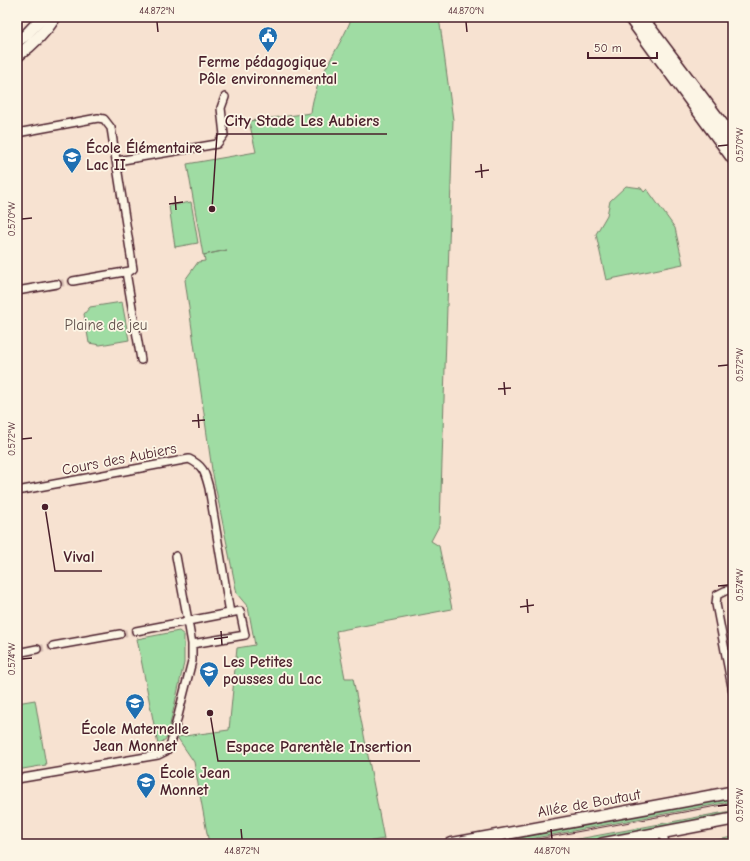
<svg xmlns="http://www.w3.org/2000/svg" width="750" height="861" viewBox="0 0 750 861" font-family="'Comic Neue',sans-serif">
  <rect width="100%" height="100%" fill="#f7e2d1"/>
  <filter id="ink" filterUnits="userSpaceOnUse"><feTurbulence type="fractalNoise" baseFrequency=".025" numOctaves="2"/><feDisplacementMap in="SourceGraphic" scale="8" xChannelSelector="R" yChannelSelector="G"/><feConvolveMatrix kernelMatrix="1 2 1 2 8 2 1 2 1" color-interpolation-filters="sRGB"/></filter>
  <g filter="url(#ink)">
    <g fill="#9fdca3" stroke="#747e67">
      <path d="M 352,17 L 439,17 L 453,120 L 440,524 L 431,541 L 439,546 L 452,609 L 336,631 L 345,678 L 353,678 L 384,839 L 355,844 L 209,844 L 194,762 L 177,737 L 229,730 L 237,648 L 255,645 L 248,607 L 237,594 L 212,470 L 185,280 L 198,262 L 205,261 L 204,255 L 227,250 L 203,255 L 187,164 L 256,152 L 249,121 L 311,113 C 314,78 340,49 352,17 Z"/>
      <polygon points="626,186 641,188 644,192 647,189 675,228 683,264 606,280 596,234 607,215 610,201"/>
      <polygon points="191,202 198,243 175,247 169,206"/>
      <polygon points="122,302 129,340 100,345 89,343 84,314 90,307"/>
      <polygon points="179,631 184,635 184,663 167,738 158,745 137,639"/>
      <polygon points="35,700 46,765 17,770 17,703"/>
      <polygon points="728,798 729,802 513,842 512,837"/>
      <polygon points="731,811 731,815 573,844 551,844"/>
      <polygon points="733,837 733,844 696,844"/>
    </g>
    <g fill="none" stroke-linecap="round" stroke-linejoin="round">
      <g stroke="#d4bbb0" stroke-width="7" stroke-dasharray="7 3.5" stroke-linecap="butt">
        <polyline points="57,284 73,281"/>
        <polyline points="120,634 136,631"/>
        <polyline points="37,649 53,646"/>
      </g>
      <g stroke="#4a1f2b" stroke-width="10">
        <g id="street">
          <polyline points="17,133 98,118 104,119 111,128 133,269 130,271 73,281"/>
          <polyline points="117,161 217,144 224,135 221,108 225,97"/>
          <polyline points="126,272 141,360"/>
          <polyline points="17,291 57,284"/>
          <path d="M 17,491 L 189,459 C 204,466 205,473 209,488 L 230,613"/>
          <polyline points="733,589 725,591 717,595 716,604 733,692"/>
          <polyline points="136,631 188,621 176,556"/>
          <polyline points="53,646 120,634"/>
          <polyline points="17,653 37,649"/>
          <polyline points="17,779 158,755 166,751 170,747 192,661 192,644 188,621 240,611 245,635 192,644"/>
          <polyline points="663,833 665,844"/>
        </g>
      </g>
      <g stroke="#4a1f2b" stroke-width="14">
        <g id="secondary">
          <polyline points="17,41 26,35 43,17"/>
          <path d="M 17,56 C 32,45 45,33 55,17"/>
          <polyline points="450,844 733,792"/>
          <polyline points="602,844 733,819"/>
        </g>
      </g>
      <g stroke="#4a1f2b" stroke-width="15">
        <g id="primary">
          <polyline points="630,17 733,158"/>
          <polyline points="641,17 733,139"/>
        </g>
      </g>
      <use href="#street" stroke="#fcf5e5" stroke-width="7"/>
      <use href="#secondary" stroke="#fcf5e5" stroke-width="11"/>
      <use href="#primary" stroke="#fcf5e5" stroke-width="12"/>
      <polyline stroke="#4a1f2b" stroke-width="1" points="511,844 733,803"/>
    </g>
  </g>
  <path fill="none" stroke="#4a1f2b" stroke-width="1.5" d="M 157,22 L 158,32M 466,22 L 467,32M 718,146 L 728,145M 481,164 L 482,178M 475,172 L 489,170M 175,196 L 176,210M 169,204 L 183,202M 22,219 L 32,218M 718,366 L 728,365M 504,382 L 505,395M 498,389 L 511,388M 198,414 L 199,428M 192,421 L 205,420M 22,439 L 32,438M 718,586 L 728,585M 527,599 L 528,613M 520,607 L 534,605M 221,631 L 222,645M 214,639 L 228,637M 22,659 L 32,658M 718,806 L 728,805M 241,829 L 242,839M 551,829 L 552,839"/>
  <defs>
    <g id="civic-pin" transform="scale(1)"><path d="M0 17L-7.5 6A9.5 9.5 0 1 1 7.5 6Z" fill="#1f6fb2" stroke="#fcf5e5"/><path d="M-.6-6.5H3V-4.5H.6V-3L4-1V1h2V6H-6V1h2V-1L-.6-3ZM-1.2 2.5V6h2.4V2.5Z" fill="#fff"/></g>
    <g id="school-pin" transform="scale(1)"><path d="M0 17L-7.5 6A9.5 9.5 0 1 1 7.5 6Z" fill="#1f6fb2" stroke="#fcf5e5"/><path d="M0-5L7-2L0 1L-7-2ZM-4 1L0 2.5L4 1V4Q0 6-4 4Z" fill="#fff"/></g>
  </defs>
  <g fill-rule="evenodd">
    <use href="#civic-pin" x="268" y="36"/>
    <use href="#school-pin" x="72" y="157"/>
    <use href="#school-pin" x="209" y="671"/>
    <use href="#school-pin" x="135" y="703"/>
    <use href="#school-pin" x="146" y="782"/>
  </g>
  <g text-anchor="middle" stroke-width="3.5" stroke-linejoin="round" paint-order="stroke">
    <g font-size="15" font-weight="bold" fill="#4a1f2b" stroke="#fcf5e5" text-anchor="start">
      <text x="268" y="67" text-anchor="middle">Ferme pédagogique -<tspan x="268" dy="17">Pôle environnemental</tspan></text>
      <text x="86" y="153">École Élémentaire<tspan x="86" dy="17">Lac II</tspan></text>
      <text x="223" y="667">Les Petites<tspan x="223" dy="17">pousses du Lac</tspan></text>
      <text x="135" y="734" text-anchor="middle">École Maternelle<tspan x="135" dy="17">Jean Monnet</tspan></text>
      <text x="160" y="778">École Jean<tspan x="160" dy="17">Monnet</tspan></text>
    </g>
    <g font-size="15" fill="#5f4e49" stroke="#fcf5e5">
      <text x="106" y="330">Plaine de jeu</text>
    </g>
    <g font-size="15" fill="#4a1f2b" stroke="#fcf5e5">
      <text transform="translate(119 459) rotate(-11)" y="5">Cours des Aubiers</text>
      <text transform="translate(589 803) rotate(-10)" y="5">Allée de Boutaut</text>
    </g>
  </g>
  <path fill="none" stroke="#4a1f2b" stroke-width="1.5" d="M212 209L217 134H387M45 507L55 571H102M210 713L218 761H420"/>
  <g fill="#4a1f2b" stroke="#fcf5e5" stroke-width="1.5">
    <circle cx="212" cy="209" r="4"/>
    <circle cx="45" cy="507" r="4"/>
    <circle cx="210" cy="713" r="4"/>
  </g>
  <g font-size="16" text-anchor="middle" font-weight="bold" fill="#4a1f2b" stroke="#fcf5e5" stroke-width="3.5" stroke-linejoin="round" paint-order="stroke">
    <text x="302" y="126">City Stade Les Aubiers</text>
    <text x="79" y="562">Vival</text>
    <text x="319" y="752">Espace Parentèle Insertion</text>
  </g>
  <rect width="750" height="861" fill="none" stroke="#fcf5e5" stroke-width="44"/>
  <path d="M588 52v6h69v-6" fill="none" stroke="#4a1f2b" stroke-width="2"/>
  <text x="594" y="52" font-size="12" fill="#4a1f2b" stroke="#fcf5e5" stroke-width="3" paint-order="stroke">50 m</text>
  <rect x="22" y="22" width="706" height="817" fill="none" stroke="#4a1f2b" stroke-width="1.5"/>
  <g font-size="10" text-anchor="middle" fill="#4a1f2b">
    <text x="157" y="14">44.872°N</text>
    <text x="466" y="14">44.870°N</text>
    <text transform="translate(739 145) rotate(-90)" y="4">0.570°W</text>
    <text transform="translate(11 219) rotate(-90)" y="4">0.570°W</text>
    <text transform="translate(739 365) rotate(-90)" y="4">0.572°W</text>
    <text transform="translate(11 439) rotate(-90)" y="4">0.572°W</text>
    <text transform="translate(739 585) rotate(-90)" y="4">0.574°W</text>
    <text transform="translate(11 659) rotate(-90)" y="4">0.574°W</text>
    <text transform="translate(739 805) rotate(-90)" y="4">0.576°W</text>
    <text x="242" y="854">44.872°N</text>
    <text x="552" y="854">44.870°N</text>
  </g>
</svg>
